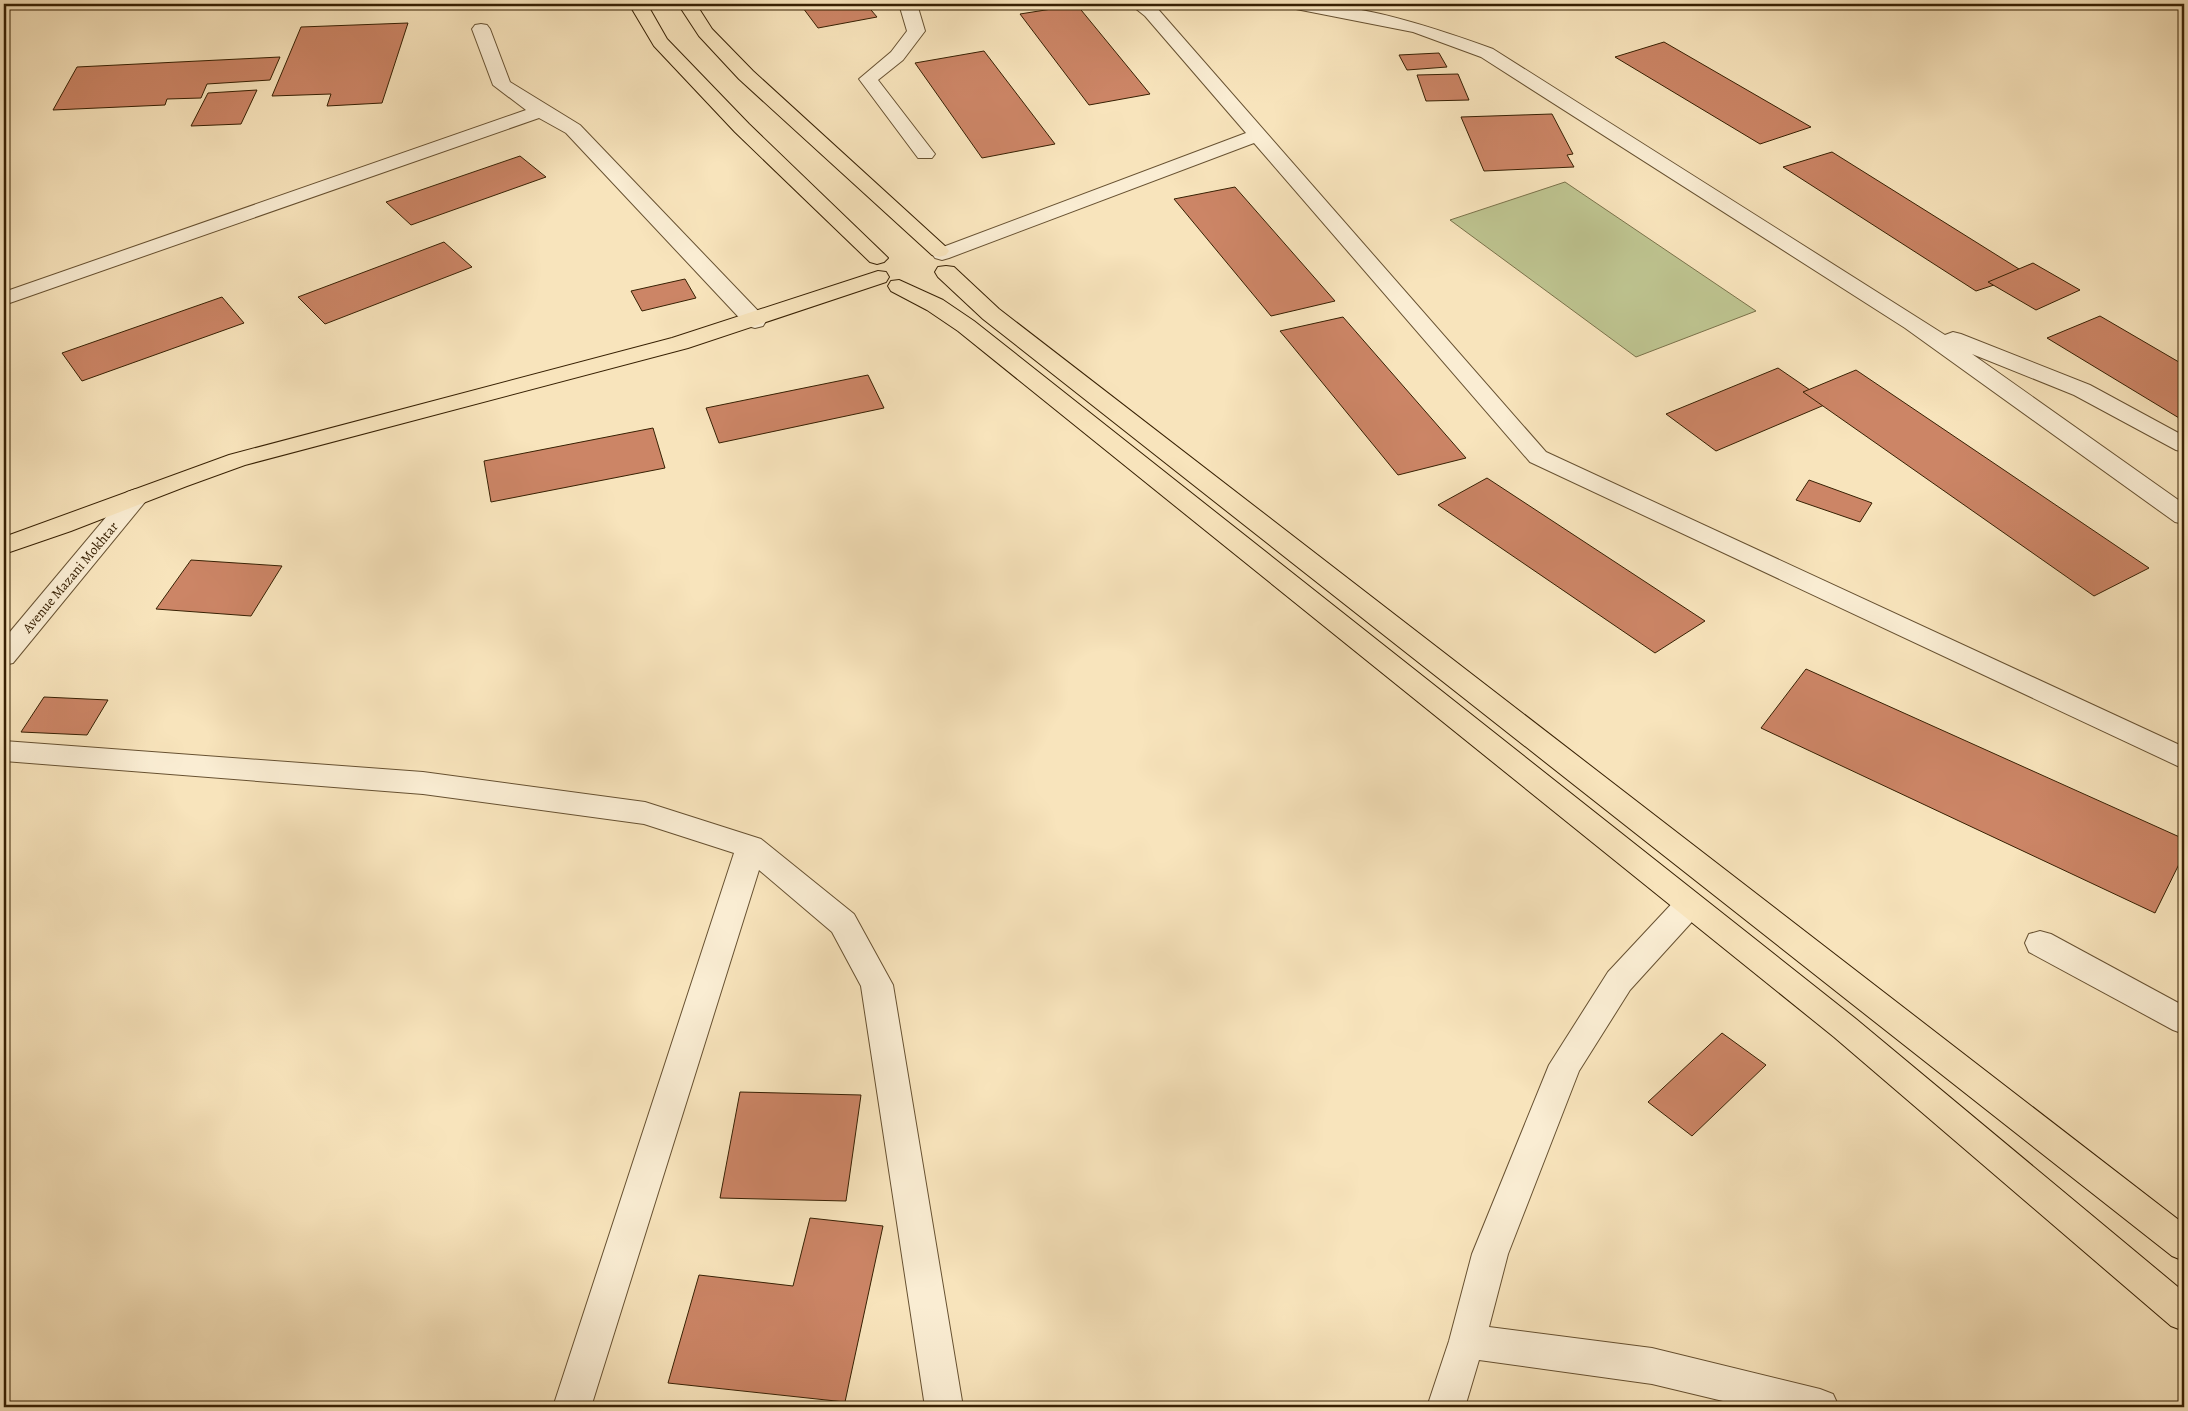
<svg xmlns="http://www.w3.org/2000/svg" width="2188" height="1411" viewBox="0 0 2188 1411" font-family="Alegreya,serif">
  <rect width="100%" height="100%" fill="#f8e4bc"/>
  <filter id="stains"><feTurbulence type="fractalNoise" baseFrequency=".004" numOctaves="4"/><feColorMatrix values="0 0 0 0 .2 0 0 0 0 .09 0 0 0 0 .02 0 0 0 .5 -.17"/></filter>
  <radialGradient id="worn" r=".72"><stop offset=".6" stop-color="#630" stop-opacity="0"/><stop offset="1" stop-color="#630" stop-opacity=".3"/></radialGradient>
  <polygon fill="#bec490" stroke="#7a724a" points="1565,182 1756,311 1636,357 1450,220"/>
  <g fill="#cc8566" stroke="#372003">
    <polygon points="800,4 866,4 877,17 818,28"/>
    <polygon points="1077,5 1150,94 1089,105 1020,14"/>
    <polygon points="408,23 382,103 327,106 331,94 272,96 301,27"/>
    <polygon points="1664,42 1811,127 1760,144 1615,57"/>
    <polygon points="984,51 1055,144 982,158 915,63"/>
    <polygon points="1439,53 1447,67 1407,70 1399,55"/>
    <polygon points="280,57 270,80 207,84 201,98 167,99 165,105 53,110 77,67"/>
    <polygon points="1458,74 1469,100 1426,101 1417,75"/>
    <polygon points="257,90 241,124 191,126 208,93"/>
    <polygon points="1552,114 1573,154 1567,155 1574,167 1484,171 1461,117"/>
    <polygon points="1832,152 2027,274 1976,291 1783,167"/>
    <polygon points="520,156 546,177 411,225 386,202"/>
    <polygon points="1235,187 1335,301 1271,316 1174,199"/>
    <polygon points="444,242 472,267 325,324 298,297"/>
    <polygon points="2033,263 2080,290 2036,310 1988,282"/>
    <polygon points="685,279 696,298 642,311 631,291"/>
    <polygon points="222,297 244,323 82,381 62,353"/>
    <polygon points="2100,316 2184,365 2184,421 2047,338"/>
    <polygon points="1343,317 1466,458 1398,475 1280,331"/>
    <polygon points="1778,368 1829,403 1716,451 1666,414"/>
    <polygon points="1856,370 2149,568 2094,596 1803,392"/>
    <polygon points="868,375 884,408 719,443 706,408"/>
    <polygon points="653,428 665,468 491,502 484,461"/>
    <polygon points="1487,478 1705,621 1655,653 1438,505"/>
    <polygon points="1809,480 1872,503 1860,522 1796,500"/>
    <polygon points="191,560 282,566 251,616 156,609"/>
    <polygon points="1806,669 2184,839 2184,854 2155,913 1761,728"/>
    <polygon points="44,697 108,700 87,735 21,732"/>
    <polygon points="1722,1033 1766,1065 1692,1136 1648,1102"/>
    <polygon points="740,1092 861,1095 846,1201 720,1198"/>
    <polygon points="810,1218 883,1226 845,1402 668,1383 699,1275 793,1286"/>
  </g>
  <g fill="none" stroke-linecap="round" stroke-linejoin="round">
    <g stroke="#675131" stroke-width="2">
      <g id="minor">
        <polygon points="899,4 917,4 925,31 903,60 878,80 935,154 932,158 918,158 859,79 891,52 907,31"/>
        <polygon points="1130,4 1150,4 1157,8 1546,452 2184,747 2184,769 1530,462 1254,143 949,258 942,260 935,258 932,254 935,250 1246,133 1145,16"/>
        <path d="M 1287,4 C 1352,0 1432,27 1493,49 L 1945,335 L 1953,332 L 1961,334 L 2090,385 L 2184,436 L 2184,452 L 2176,450 L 2074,395 L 1972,354 L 2184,504 L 2184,524 L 2175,522 L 1905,328 L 1481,57 L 1413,32 L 1296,9 L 1290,8 Z"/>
        <polygon points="481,24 487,25 490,29 510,82 580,125 763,316 766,321 763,326 755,328 747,326 566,133 539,118 4,305 4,292 526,110 493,85 472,29 475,25"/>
        <polygon points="136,489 145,492 148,497 145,502 13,663 4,665 4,639 127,492"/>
        <polygon points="4,741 423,772 645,802 761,839 854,914 893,985 963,1407 925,1407 861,986 832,932 759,870 591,1407 553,1407 734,853 644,824 423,794 4,761"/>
        <polygon points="1689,893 1700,897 1704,905 1700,913 1630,990 1579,1071 1508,1254 1489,1327 1652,1348 1820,1389 1833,1394 1839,1407 1748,1407 1652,1384 1479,1360 1465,1407 1427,1407 1449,1341 1472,1254 1549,1065 1608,972 1678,897"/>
        <polygon points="2040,931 2051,934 2184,1006 2184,1034 2173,1030 2029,952 2025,943 2029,934"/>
      </g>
    </g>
    <g stroke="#372003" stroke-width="2">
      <polygon id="major" points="878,271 886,272 889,277 886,282 688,348 245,465 187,486 71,531 4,554 4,537 229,455 672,338"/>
    </g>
    <g stroke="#372003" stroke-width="2">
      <g id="highway">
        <polygon points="629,4 647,4 667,39 749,124 884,254 888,258 884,262 877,264 870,262 735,132 654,46"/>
        <polygon points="678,4 696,4 712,29 753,71 946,247 949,251 946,255 939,257 932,255 739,79 699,36"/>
        <polygon points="946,266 954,267 999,309 2184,1224 2184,1261 2172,1256 983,319 938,277 935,272 938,267"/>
        <polygon points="899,280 943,300 974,321 1856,1019 2184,1292 2184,1331 2171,1326 1834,1037 958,331 927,310 891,291 888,286 891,281"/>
      </g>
    </g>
    <use href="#minor" fill="#faedd3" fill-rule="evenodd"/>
    <use href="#major" fill="#f8e4bc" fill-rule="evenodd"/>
    <use href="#highway" fill="#f8e4bc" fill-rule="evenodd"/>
  </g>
  <g text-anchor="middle" stroke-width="4" stroke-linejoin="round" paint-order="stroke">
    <g font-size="14" fill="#372003" stroke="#faedd3">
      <text transform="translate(70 577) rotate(-50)" y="5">Avenue Mazani Mokhtar</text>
    </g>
  </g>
  <rect width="2188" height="1411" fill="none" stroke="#f8e4bc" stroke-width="20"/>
  <rect x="5" y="5" width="2178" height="1401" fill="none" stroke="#372003" stroke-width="2.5"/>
  <rect x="10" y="10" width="2168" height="1391" fill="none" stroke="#372003"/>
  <rect width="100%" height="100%" filter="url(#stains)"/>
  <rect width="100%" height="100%" fill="url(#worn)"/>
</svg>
